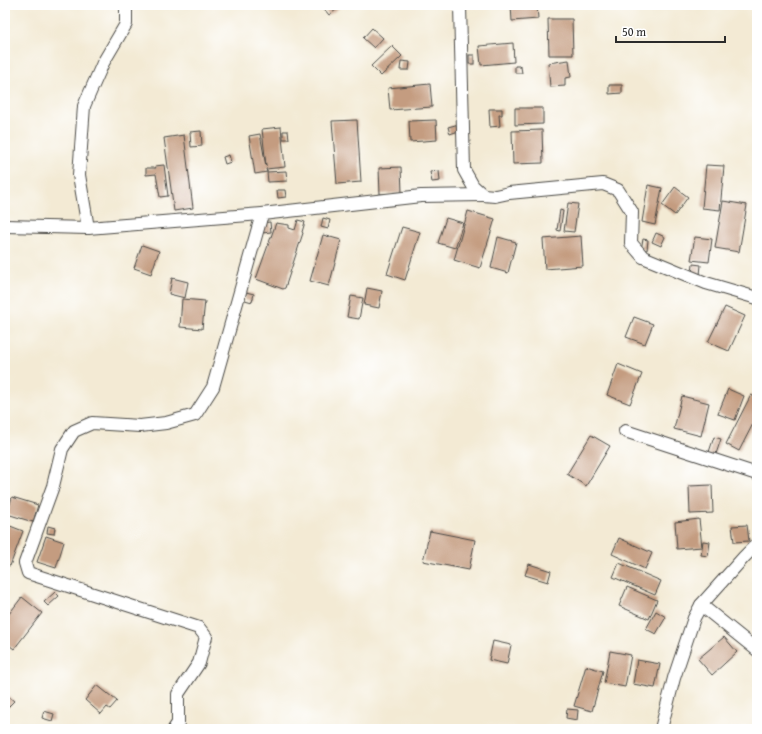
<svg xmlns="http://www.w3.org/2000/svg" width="762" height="734" viewBox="0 0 762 734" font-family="'Gentium Book Plus',serif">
  <rect width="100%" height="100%" fill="#fff"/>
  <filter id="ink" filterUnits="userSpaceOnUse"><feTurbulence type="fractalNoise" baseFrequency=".025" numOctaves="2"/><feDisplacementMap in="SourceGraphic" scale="8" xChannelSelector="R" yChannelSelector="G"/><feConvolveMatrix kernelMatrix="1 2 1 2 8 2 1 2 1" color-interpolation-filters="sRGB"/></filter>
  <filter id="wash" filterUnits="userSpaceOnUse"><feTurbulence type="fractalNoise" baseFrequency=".012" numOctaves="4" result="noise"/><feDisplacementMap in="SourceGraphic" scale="16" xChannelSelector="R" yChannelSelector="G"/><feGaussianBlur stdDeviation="0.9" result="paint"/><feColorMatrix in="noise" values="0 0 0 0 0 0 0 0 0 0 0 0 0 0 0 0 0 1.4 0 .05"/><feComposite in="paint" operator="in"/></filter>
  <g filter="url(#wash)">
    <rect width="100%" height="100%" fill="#f3ead4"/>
    <g id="blocks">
      <g fill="#c49c80">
        <polygon points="321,5 343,5 329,15"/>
        <polygon points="511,5 537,5 538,19 512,21"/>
        <polygon points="548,19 572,19 573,55 549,55"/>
        <polygon points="372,28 383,38 374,48 363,38"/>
        <polygon points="513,43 514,62 481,65 479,46"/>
        <polygon points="392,46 402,56 381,76 371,66"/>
        <rect x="469" y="55" width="5" height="9"/>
        <polygon points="569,60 571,77 565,78 565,86 550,87 548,63"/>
        <polygon points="401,61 410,62 409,70 400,70"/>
        <polygon points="515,66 520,66 519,67 521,67 522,73 515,73"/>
        <polygon points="430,84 432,107 390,110 388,88"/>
        <polygon points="609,85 622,85 622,93 609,94"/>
        <polygon points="515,108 543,108 543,124 515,125"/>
        <polygon points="489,109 502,109 502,115 499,115 500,126 490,127"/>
        <polygon points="357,120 361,182 337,184 332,121"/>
        <polygon points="436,120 437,140 410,142 409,121"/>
        <polygon points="459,124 461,130 450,134 448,127"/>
        <polygon points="281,127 285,167 266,169 267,172 255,174 249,136 260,134 266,166 262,129"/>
        <polygon points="542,130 543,163 513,164 512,131"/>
        <polygon points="201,131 202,146 191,147 190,132"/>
        <polygon points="283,131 288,131 289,139 283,139"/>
        <polygon points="184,135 193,208 174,211 164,138"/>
        <polygon points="229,155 231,162 225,164 223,157"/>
        <polygon points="164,165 168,196 160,197 156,174 146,175 146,168 156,168 155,166"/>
        <polygon points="706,165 724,166 720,210 702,208"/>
        <polygon points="401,167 402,193 380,194 379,168"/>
        <polygon points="286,171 287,181 268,182 267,172"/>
        <polygon points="439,171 440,181 432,182 430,172"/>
        <polygon points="648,185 662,188 655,225 642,222"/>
        <polygon points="675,187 688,197 675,215 662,205"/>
        <polygon points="277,190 285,190 286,197 278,198"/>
        <polygon points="723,201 747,205 739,252 715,248"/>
        <polygon points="568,203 578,204 574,232 564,231"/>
        <polygon points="560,210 563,211 560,231 557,230"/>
        <polygon points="468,211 495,219 480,268 454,260"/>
        <polygon points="323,218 330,220 328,229 321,227"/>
        <polygon points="446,218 463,223 455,248 438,243"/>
        <polygon points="298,220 305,222 302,232 303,233 285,288 283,289 256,279 276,223 289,225 289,228 295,230"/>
        <polygon points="270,222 271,232 262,233 261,223"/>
        <polygon points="402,227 420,232 405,280 387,274"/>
        <polygon points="656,233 665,237 661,246 652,242"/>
        <polygon points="323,235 341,240 329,286 310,281"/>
        <polygon points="581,236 583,266 545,269 543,239"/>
        <polygon points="498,237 516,242 508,273 491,268"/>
        <polygon points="695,237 712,239 709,262 691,260"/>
        <polygon points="643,239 648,240 647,250 641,250"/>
        <polygon points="142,245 159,251 151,274 134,268"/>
        <polygon points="693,264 701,265 700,275 692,274"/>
        <polygon points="172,278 188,282 185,298 169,294"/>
        <polygon points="367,288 382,291 379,308 364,305"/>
        <polygon points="246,292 254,294 252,302 245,300"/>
        <polygon points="351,296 363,298 359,319 347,317"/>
        <polygon points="182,299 205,301 202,329 180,327"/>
        <polygon points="725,307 745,316 729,351 708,342"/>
        <polygon points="634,317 653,324 645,344 626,337"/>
        <polygon points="618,364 642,374 630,404 607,395"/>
        <polygon points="728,389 744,396 735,420 718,414"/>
        <polygon points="751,395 757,398 757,416 739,451 726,444"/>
        <polygon points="682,396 709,403 701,436 674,429"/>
        <polygon points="591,435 610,446 586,486 567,474"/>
        <polygon points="714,437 721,439 715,457 708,455"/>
        <polygon points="712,485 713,513 690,514 689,486"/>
        <polygon points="12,497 38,505 33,522 7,514"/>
        <polygon points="699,519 702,547 677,549 675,522"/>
        <polygon points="5,524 23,531 10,566 5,564"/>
        <polygon points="747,525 749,541 734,542 732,526"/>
        <polygon points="48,526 55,528 54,534 47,533"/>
        <polygon points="430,531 475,540 469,570 423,561"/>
        <polygon points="46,536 64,542 56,568 37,562"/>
        <polygon points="619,538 652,553 645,569 612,554"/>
        <polygon points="703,541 710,542 708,556 701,555"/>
        <polygon points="619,563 661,581 655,595 613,577"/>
        <polygon points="529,564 551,571 548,582 525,575"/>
        <polygon points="627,587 657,600 649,619 619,606"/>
        <polygon points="55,592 59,596 48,606 44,602"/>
        <polygon points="22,597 42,613 14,649 5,642 5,619"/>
        <polygon points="656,611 666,617 656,634 646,629"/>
        <polygon points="724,637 737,652 712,675 698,659"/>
        <polygon points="493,641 511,645 507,664 489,660"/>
        <polygon points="610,651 631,655 625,687 604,683"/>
        <polygon points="637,660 660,664 655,688 633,684"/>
        <polygon points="586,666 603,671 592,711 574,706"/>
        <polygon points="97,685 117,701 110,709 107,707 101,714 85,700"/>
        <polygon points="8,696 14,701 7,708 5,707 5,698"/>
        <polygon points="567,709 578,710 577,720 566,718"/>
        <polygon points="44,711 54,714 52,721 42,718"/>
      </g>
    </g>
  </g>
  <g filter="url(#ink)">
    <use href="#blocks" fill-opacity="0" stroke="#494844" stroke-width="1"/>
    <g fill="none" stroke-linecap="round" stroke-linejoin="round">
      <g stroke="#494844" stroke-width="14">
        <g id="minor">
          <polyline points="460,5 464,170 473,186 483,195 495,196 509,193 603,184 618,190 632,212 631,243 643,257 706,283 757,298"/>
          <polyline points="5,226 88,228 262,214 421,196 483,195"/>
          <polyline points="88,228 79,175 84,106 103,63 126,24 126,5"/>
          <polyline points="625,431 757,474"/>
          <polyline points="701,605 757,650"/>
          <polyline points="174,729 178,723 178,694 199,663 206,637 199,628 28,573 25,563 53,486 62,449 74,431 92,423 140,426 166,423 195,415 213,387 262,214"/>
          <polyline points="661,729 674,678 694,618 701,605 744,557 757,544"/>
        </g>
      </g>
      <use href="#minor" stroke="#fff" stroke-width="12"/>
    </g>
  </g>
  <rect width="762" height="734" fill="none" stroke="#fff" stroke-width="20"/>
  <path d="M616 36v6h109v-6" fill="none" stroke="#2b2b2b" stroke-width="2"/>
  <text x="622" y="36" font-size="12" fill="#2b2b2b" stroke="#ffffff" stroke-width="3" paint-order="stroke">50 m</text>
</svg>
